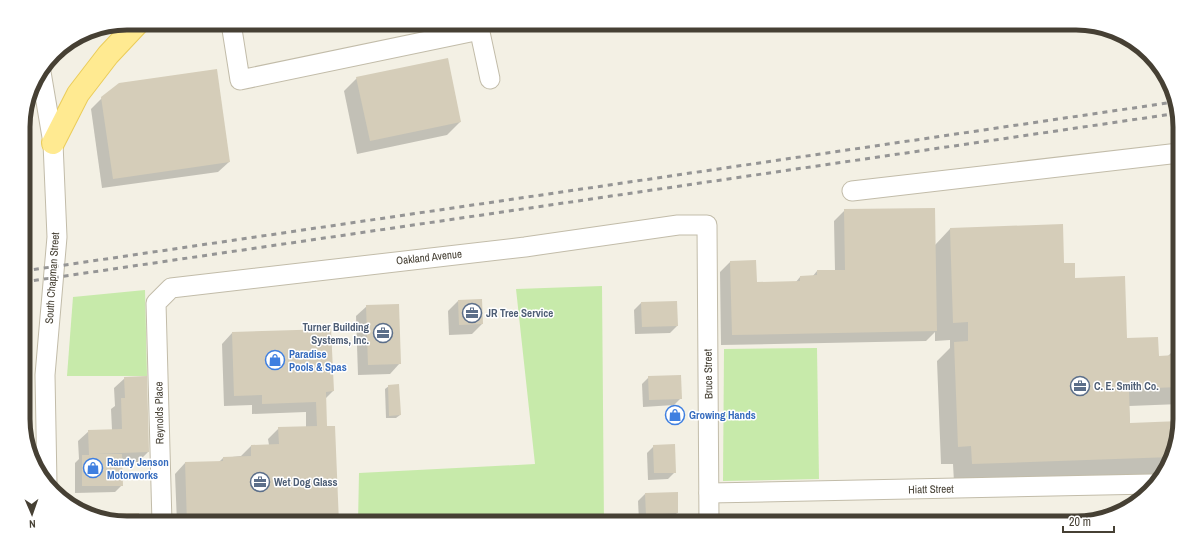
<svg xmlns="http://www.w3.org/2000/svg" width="1203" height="546" viewBox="0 0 1203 546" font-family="'Archivo Narrow',sans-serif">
  <rect width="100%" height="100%" fill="#f3f0e4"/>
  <g fill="#c7eaaa">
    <polygon points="602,286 604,523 358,523 359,473 535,464 516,289"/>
    <polygon points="145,290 147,376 67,376 73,297"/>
    <polygon points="24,302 30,302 27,328 24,328"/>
    <polygon points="817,348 819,479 723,481 724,349"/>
  </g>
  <g fill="#0003">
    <polygon points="357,78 460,122 447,135 357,154 344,91"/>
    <polygon points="102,98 229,162 218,172 102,188 91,109"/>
    <polygon points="845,210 935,245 950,229 1063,264 1127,339 1158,357 1168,356 1175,349 1180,348 1180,404 1129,406 1130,424 1179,422 1172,459 1160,474 954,482 953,464 941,464 937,361 950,348 950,340 935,341 935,332 926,341 721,345 720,272 731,261 756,283 795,283 800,277 812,277 817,271 835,271 834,221"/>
    <polygon points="458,301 482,324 472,334 449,335 448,311"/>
    <polygon points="641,303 677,326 670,333 635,334 634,310"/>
    <polygon points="367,306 400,363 390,374 358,375 356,316"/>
    <polygon points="232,333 333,391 325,399 326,427 338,523 177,523 175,474 185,463 219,462 223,458 241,456 251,446 269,445 268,439 279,428 306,427 306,412 252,414 252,405 224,406 222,344"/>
    <polygon points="649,377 681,398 674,405 643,407 642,384"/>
    <polygon points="125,378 148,452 138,462 122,463 122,485 115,492 75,493 75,463 79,459 78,441 89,431 112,430 111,409 115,406 114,388"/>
    <polygon points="389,386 400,415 396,418 386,418 385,389"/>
    <polygon points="654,446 675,472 668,479 648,480 647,453"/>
    <polygon points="645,494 677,513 670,520 639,521 638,501"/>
    <polygon points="138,514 127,523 87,515"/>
  </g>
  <g fill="#d5cdb9">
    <polygon points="448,58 461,122 370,141 356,77"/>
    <polygon points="217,69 230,162 113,179 101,97 119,83"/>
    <polygon points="935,208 937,331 732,335 730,261 756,260 757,282 800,281 800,276 817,275 817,270 845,270 844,209"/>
    <polygon points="1063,224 1064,263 1075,263 1075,278 1125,276 1127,338 1158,337 1159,356 1175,355 1175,348 1180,347 1180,387 1129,389 1130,423 1180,421 1172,457 972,464 971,446 958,447 954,342 968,341 968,322 953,323 950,228"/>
    <polygon points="482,299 483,324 459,325 458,300"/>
    <polygon points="677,301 678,326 642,327 641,302"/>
    <polygon points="399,304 401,364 368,365 366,305"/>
    <polygon points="331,329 334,391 326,392 327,426 335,426 339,523 187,523 185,462 223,461 223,457 251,456 251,445 279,444 278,427 317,426 316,402 262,404 262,395 234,396 232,332"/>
    <polygon points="681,375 682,399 649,400 648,376"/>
    <polygon points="147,376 149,452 95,454 122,454 123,486 82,486 82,455 89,455 88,430 122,429 121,398 125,398 124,377"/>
    <polygon points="399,384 401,415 389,416 388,385"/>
    <polygon points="675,444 676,473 654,473 653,445"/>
    <polygon points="678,492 678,513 646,515 645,493"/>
    <polygon points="139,513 139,523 127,523 86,514"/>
  </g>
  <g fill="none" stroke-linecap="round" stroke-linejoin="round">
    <g stroke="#c2bca9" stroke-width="21">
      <g id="minor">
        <polyline points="231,23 240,80 480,30"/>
        <polyline points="478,23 490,79"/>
        <polyline points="41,72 53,143 57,237 45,375 47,484"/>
        <polyline points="852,191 1179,153"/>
        <polyline points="709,493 1152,484"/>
        <polyline points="162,523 156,303 171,288 525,247 678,225 707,225 709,523"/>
      </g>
    </g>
    <g stroke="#ebcd5a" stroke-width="24">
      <polyline id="major" points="53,143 78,94 108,55 138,23"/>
    </g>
    <use href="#minor" stroke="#fff" stroke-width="19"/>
    <use href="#major" stroke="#ffea91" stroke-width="22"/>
    <g stroke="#959595" stroke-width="3" stroke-dasharray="5 5" stroke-linecap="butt">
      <polyline points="24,271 1174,102"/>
      <polyline points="24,282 1179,113"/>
    </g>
  </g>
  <defs>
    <g id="office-ring" transform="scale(1)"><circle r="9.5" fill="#fff" stroke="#5c6f8a" stroke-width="1.5"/><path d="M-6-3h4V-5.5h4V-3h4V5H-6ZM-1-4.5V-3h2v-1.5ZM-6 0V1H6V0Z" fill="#5c6f8a"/></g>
    <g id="shop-ring" transform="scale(1)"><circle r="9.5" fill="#fff" stroke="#3f7fe0" stroke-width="1.5"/><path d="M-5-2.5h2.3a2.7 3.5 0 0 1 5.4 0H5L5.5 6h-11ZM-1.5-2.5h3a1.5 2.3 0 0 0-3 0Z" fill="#3f7fe0"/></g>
  </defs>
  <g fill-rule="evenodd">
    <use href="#office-ring" x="472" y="313"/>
    <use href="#office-ring" x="383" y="333"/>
    <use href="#shop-ring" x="275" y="360"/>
    <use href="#office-ring" x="1080" y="386"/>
    <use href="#shop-ring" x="675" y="415"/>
    <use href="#shop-ring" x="93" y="468"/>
    <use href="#office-ring" x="260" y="482"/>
  </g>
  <g text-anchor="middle" stroke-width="3" stroke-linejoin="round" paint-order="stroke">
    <g font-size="11" fill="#464034" stroke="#fff">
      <text transform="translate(429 257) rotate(-6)" y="4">Oakland Avenue</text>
      <text transform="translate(52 278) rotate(-86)" y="4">South Chapman Street</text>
      <text transform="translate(708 374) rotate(-91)" y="4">Bruce Street</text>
      <text transform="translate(159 413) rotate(-91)" y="4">Reynolds Place</text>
      <text transform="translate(931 489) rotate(-1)" y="4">Hiatt Street</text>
    </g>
    <g font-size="11" font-weight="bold" fill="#4e5e75" stroke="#fff" text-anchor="start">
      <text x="486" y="317">JR Tree Service</text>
      <text x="369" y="331" text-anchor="end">Turner Building<tspan x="369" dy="13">Systems, Inc.</tspan></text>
      <text x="1094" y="390">C. E. Smith Co.</text>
      <text x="274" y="486">Wet Dog Glass</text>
    </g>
    <g font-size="11" font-weight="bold" fill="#366cbe" stroke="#fff" text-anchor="start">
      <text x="289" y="358">Paradise<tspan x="289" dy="13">Pools &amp; Spas</tspan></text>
      <text x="689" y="419">Growing Hands</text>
      <text x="107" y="466">Randy Jenson<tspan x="107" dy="13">Motorworks</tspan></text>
    </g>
  </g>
  <path d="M0 0H1203V546H0ZM127 30H1076A97 97 0 0 1 1173 127V419A97 97 0 0 1 1076 516H127A97 97 0 0 1 30 419V127A97 97 0 0 1 127 30Z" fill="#fff" fill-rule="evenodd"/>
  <path fill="none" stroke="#464034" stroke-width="5" d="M127 30H1076A97 97 0 0 1 1173 127V419A97 97 0 0 1 1076 516H127A97 97 0 0 1 30 419V127A97 97 0 0 1 127 30Z"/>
  <g transform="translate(32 514) rotate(178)" stroke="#ffffff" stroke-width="3" paint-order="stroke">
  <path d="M0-3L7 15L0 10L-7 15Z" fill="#464034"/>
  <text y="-6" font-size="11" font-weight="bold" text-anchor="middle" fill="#464034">N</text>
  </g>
  <path d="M1063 526v6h51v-6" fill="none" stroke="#464034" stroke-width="2"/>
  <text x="1069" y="526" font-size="12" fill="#464034" stroke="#ffffff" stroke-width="3" paint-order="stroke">20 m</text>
</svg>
